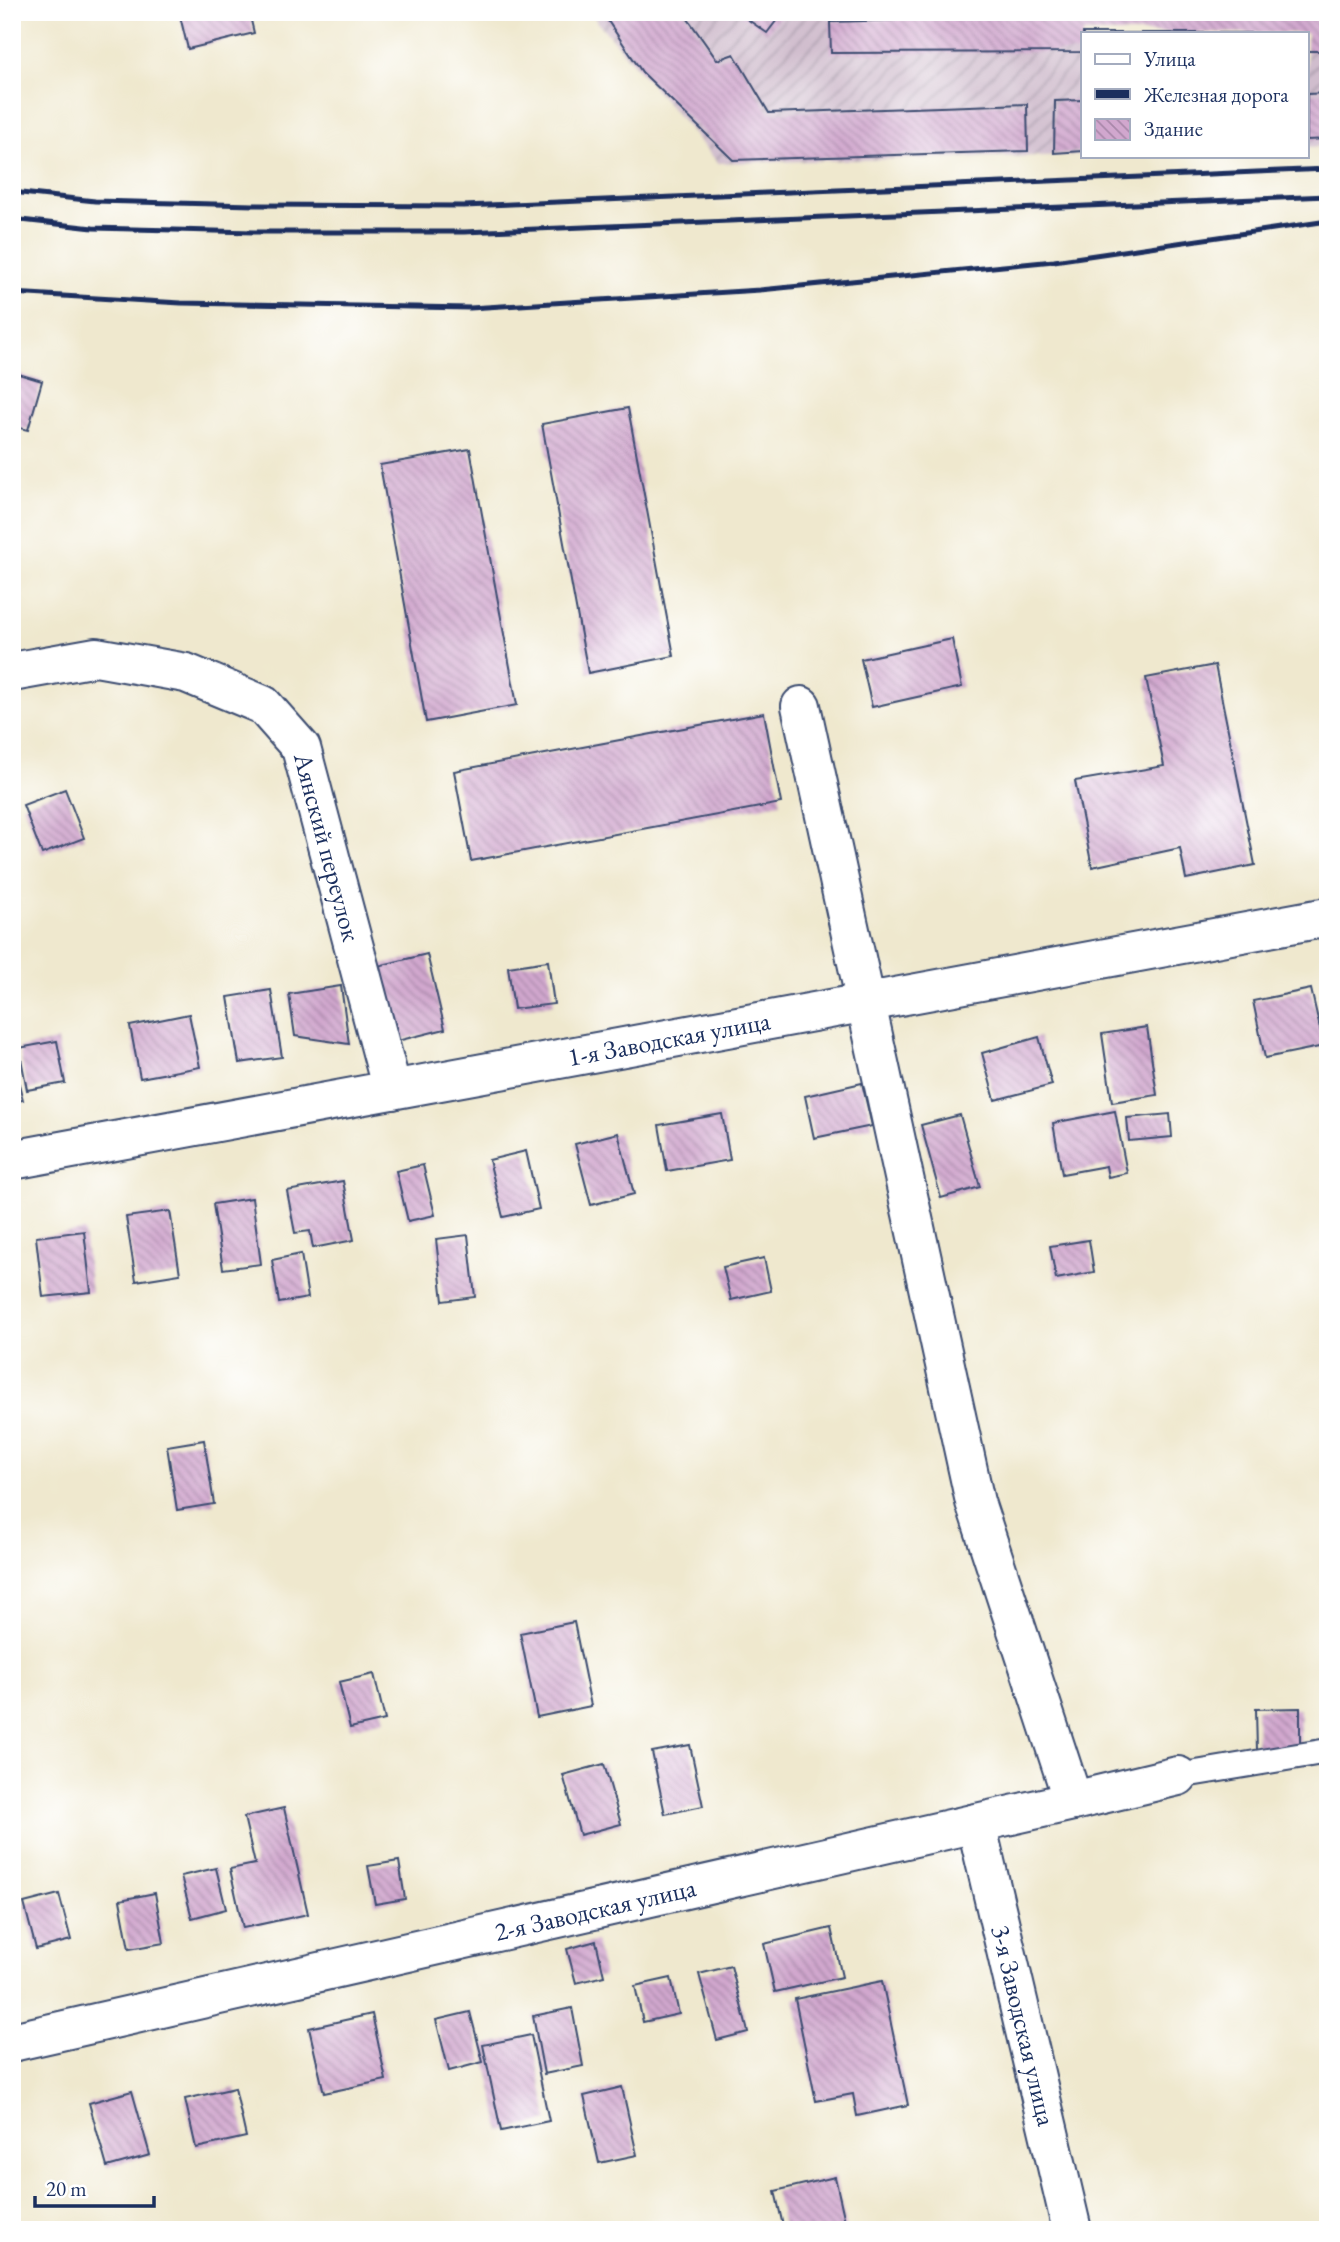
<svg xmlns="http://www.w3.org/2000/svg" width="1340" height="2242" viewBox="0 0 1340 2242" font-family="'EB Garamond',serif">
  <defs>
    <pattern id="industrial-furrows" width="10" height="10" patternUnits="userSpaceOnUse" patternTransform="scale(1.75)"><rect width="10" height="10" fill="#d0bdcd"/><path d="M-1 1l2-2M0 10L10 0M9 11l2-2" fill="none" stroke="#a89aaa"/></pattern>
    <pattern id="building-back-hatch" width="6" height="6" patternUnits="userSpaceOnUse" patternTransform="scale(1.75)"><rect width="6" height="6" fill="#d1a7ce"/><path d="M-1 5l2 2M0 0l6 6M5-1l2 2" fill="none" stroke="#a988aa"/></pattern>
  </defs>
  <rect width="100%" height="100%" fill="#fff"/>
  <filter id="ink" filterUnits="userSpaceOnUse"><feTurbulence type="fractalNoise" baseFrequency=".0143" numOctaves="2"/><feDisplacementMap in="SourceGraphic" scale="14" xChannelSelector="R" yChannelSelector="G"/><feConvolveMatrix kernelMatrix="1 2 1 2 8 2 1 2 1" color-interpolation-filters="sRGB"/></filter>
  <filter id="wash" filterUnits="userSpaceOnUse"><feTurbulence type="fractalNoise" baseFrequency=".00686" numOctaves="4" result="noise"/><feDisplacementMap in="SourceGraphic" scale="28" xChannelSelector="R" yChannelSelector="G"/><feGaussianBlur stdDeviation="1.57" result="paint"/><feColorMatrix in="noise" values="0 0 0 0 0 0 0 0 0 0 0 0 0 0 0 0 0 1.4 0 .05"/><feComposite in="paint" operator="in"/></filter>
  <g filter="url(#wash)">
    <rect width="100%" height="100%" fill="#efe8ce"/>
    <polygon fill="url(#industrial-furrows)" points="594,12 1328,12 1328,146 1307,147 1307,33 1083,33 1083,155 718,163 595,19"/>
    <g id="blocks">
      <g fill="url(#building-back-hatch)">
        <polygon points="179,12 249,12 254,33 188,49"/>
        <polygon points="602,12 683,12 717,60 734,54 769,113 1027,104 1028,151 733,160 642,72"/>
        <polygon points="737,12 783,12 767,33"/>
        <polygon points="1049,12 1328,12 1328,51 1307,51 1307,33 1083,33 1083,52 831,53 830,22 1038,16"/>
        <polygon points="1328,93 1328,139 1307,140 1307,94"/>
        <polygon points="1083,100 1083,151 1054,153 1055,101"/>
        <polygon points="12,372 42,381 28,430 12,426"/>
        <polygon points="628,408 674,656 588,673 542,424"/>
        <polygon points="470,449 517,705 426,722 380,465"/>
        <polygon points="952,639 962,687 872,707 861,659"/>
        <polygon points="1215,665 1255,865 1186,879 1180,848 1092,867 1075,781 1164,766 1146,678"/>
        <polygon points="764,713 781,803 471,861 454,771"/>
        <polygon points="65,789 84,838 42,854 23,805"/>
        <polygon points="427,954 445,1029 397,1041 378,966"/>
        <polygon points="548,961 554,1004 514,1009 508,967"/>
        <polygon points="341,986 349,1044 295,1036 289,994"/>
        <polygon points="1311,989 1324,1046 1265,1058 1253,1001"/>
        <polygon points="271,990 282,1057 239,1063 228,997"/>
        <polygon points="189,1014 200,1067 140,1078 130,1026"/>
        <polygon points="1147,1027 1157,1095 1112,1102 1102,1034"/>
        <polygon points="1039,1037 1052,1085 995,1100 982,1053"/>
        <polygon points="57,1041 65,1083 27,1090 19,1048"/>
        <polygon points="12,1057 23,1100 12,1102"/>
        <polygon points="862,1083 872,1126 814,1138 805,1096"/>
        <polygon points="1115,1111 1127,1173 1108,1177 1106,1166 1062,1174 1053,1123"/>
        <polygon points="722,1114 730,1160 667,1171 659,1125"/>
        <polygon points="1170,1114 1172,1137 1129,1141 1127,1118"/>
        <polygon points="960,1115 980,1187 941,1198 921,1125"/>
        <polygon points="618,1133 634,1194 591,1205 575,1144"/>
        <polygon points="526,1151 539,1209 503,1217 489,1160"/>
        <polygon points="423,1165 435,1215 408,1221 396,1171"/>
        <polygon points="343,1181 354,1240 313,1248 310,1231 295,1233 287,1191"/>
        <polygon points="252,1198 261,1264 223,1269 213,1204"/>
        <polygon points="170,1211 180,1274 136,1281 126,1217"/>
        <polygon points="84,1231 91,1292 43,1297 36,1237"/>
        <polygon points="468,1235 475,1297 443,1301 436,1239"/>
        <polygon points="1089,1240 1094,1272 1056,1279 1050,1246"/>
        <polygon points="301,1254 308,1298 279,1303 272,1260"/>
        <polygon points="764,1258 771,1291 731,1300 723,1267"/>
        <polygon points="204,1440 214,1504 177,1510 167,1446"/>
        <polygon points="574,1622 591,1706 537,1717 520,1633"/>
        <polygon points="374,1674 385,1720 350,1728 339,1682"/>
        <polygon points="1300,1708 1300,1750 1257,1751 1256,1709"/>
        <polygon points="690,1745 703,1806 665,1814 652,1752"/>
        <polygon points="604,1764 621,1824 580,1835 563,1775"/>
        <polygon points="284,1808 308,1914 243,1928 230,1869 255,1864 244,1817"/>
        <polygon points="399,1861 405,1899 375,1904 368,1866"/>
        <polygon points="216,1868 226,1909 192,1918 181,1876"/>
        <polygon points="155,1893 164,1943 129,1949 120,1900"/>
        <polygon points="59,1894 71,1940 36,1949 24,1903"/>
        <polygon points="831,1928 842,1977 775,1992 764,1944"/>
        <polygon points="596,1941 604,1976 576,1983 567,1949"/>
        <polygon points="731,1966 748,2032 717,2040 699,1974"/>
        <polygon points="671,1978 679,2014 643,2022 635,1986"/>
        <polygon points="882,1981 908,2105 857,2116 853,2094 816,2101 795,1999"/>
        <polygon points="572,2008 583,2066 544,2074 533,2016"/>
        <polygon points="470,2012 483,2062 449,2071 436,2020"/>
        <polygon points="372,2014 386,2080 324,2093 309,2028"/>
        <polygon points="531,2035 549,2121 501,2131 483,2045"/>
        <polygon points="622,2087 637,2155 599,2163 584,2096"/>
        <polygon points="235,2088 246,2137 196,2148 185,2099"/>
        <polygon points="132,2091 150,2155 107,2167 89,2103"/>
        <polygon points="835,2177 847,2230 784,2230 775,2191"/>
      </g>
    </g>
  </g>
  <g filter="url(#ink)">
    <use href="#blocks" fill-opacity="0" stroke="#3b4b6f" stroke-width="2"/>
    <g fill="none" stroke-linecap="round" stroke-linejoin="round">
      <g stroke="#3b4b6f" stroke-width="28">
        <polyline id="lane" points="1178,1776 1328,1751"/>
      </g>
      <g stroke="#3b4b6f" stroke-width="42">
        <g id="street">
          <path id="s1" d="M 12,672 L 96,657 L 186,673 L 263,705 L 301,748 L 392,1090"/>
          <polyline points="801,706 975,1502 1073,1801"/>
          <path id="s2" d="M 12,1160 L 1328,917"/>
          <path id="s3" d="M 976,1823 L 1072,2230"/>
          <path id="s4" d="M 12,2042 L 1073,1801 L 1178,1776"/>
        </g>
      </g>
      <use href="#lane" stroke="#fff" stroke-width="24"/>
      <use href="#street" stroke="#fff" stroke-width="38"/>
      <g stroke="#1b2f5e" stroke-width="5">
        <polyline points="12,192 95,201 254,205 464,206 1328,169"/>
        <polyline points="12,219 93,228 254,232 464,232 1328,196"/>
        <polyline points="12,293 181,303 470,308 760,290 1054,261 1328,221"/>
      </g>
    </g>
  </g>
  <g text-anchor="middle" stroke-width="6" stroke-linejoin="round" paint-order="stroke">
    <g font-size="26" fill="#1b2f5e" stroke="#fff">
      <text dy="9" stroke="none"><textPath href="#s1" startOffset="420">Аянский переулок</textPath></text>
      <text dy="9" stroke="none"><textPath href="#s2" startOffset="668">1-я Заводская улица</textPath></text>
      <text dy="9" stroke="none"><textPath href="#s4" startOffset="598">2-я Заводская улица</textPath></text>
      <text dy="9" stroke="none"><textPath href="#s3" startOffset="208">3-я Заводская улица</textPath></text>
    </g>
  </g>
  <rect width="1340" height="2242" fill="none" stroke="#fff" stroke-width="42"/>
  <rect x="1081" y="32" width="228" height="126" fill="#ffffff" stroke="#a4acbf" stroke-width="2"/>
  <rect x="1095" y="54" width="35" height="10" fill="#ffffff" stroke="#a4acbf" stroke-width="2"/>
  <text x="1144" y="66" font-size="21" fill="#1b2f5e">Улица</text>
  <rect x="1095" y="89" width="35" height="10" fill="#1b2f5e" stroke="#a4acbf" stroke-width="2"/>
  <text x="1144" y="102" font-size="21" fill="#1b2f5e">Железная дорога</text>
  <rect x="1095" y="119" width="35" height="21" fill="url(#building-back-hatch)" stroke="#a4acbf" stroke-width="2"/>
  <text x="1144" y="136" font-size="21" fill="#1b2f5e">Здание</text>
  <path d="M35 2196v10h119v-10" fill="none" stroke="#1b2f5e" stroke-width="3.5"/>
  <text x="46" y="2196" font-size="21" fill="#1b2f5e" stroke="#ffffff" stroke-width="5" paint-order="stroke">20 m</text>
</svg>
